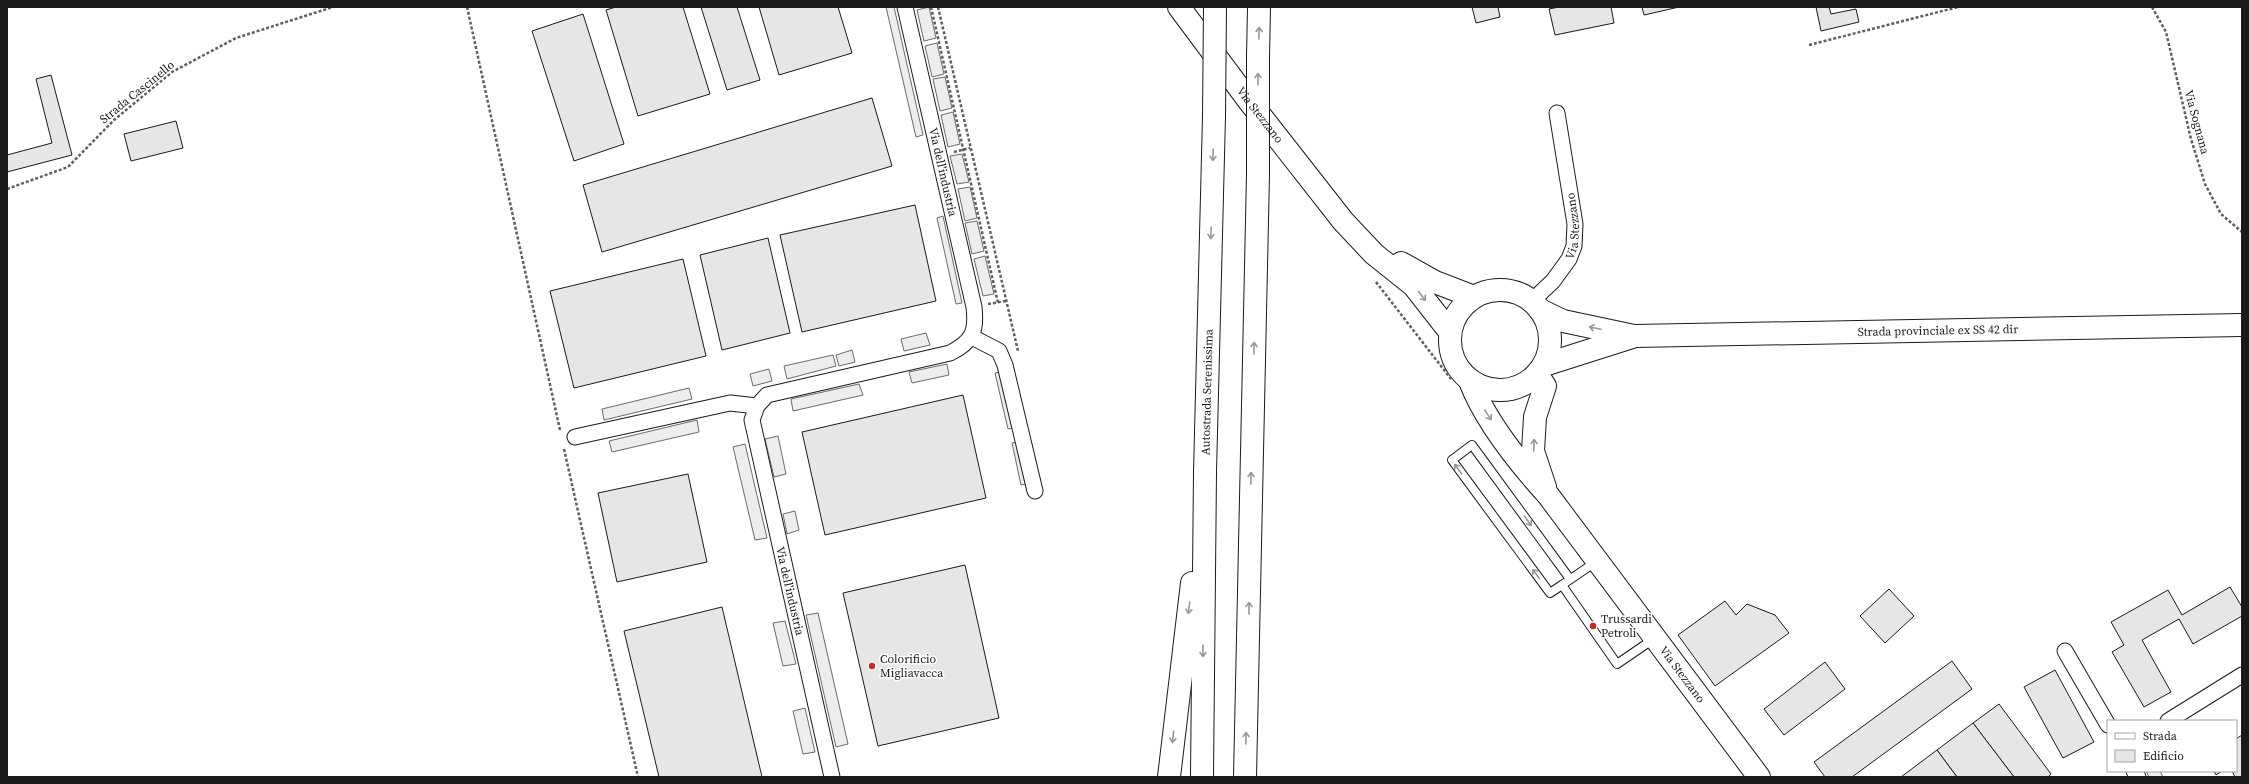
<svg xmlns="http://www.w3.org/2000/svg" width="2249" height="784" viewBox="0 0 2249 784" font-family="'Source Serif 4',serif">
  <rect width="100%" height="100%" fill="#fff"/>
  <g fill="#ededed" stroke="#6a6a6a">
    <polygon points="886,7 894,7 923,135 916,137"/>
    <polygon points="929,7 936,38 924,41 917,10"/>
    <polygon points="937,43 944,74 932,77 925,46"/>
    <polygon points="945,77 952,108 940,111 933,79"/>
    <polygon points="953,112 960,144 948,147 941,115"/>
    <polygon points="962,154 969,182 957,184 950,156"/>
    <polygon points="970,187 977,218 965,221 958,189"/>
    <polygon points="943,216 962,303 956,304 937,218"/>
    <polygon points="977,221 984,251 972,254 965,223"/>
    <polygon points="985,256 994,294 983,296 974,259"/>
    <polygon points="926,333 930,345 904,351 901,339"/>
    <polygon points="852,350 855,362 839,366 836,355"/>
    <polygon points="833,355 836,366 787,379 784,366"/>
    <polygon points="947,364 949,375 912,383 909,372"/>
    <polygon points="769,369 772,381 753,386 750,374"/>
    <polygon points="1000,372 1014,428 1008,429 995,373"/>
    <polygon points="859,384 863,395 793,411 791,399"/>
    <polygon points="689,388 692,399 604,420 602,409"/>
    <polygon points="697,420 699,432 612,452 609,441"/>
    <polygon points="778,436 786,474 774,477 765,439"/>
    <polygon points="1017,442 1026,484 1021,485 1012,443"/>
    <polygon points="745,444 767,538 755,540 733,447"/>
    <polygon points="795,511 799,530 787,534 783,514"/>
    <polygon points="818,613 848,744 836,747 806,615"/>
    <polygon points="785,621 796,664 783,666 773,623"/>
    <polygon points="805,708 815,752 803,754 793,711"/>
    <polygon points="2146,771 2160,771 2163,777 2149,777"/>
  </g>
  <g fill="#e6e6e6" stroke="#1a1a1a">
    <polygon points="616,7 683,7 710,94 638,116 606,10"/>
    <polygon points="701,7 737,7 760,80 727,90"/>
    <polygon points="759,7 838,7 852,53 779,75"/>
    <polygon points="1472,7 1498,7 1500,17 1476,23"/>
    <polygon points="1559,7 1611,7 1614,23 1555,35 1549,9"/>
    <polygon points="1642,7 1679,7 1644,15"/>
    <polygon points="1816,7 1829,7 1831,14 1856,9 1859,22 1821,31"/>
    <polygon points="583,14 624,144 574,161 532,31"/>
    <polygon points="51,75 72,155 7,172 7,155 52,143 36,79"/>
    <polygon points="872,98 892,166 602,252 583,185"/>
    <polygon points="176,121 183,148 131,161 124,134"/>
    <polygon points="915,205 936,301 802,332 780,235"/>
    <polygon points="768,238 790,333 722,350 700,255"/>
    <polygon points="683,259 706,356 574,388 550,291"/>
    <polygon points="963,395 986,498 825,535 802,432"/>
    <polygon points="688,474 707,562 617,582 598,493"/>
    <polygon points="965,565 999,718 878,746 843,593"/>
    <polygon points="2230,587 2242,607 2242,616 2193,644 2179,619 2142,640 2171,692 2144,707 2112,652 2124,645 2111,622 2168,590 2182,615"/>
    <polygon points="1889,589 1914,616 1885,643 1860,616"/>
    <polygon points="1725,601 1736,615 1747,604 1775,615 1789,633 1715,686 1678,635"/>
    <polygon points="722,607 762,777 659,777 624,631"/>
    <polygon points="1952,661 1972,689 1852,777 1825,777 1814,762"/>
    <polygon points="1825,662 1845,689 1784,735 1764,709"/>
    <polygon points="2055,670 2094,742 2063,758 2024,687"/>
    <polygon points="1999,704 2051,774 2048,777 2014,777 1973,723"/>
    <polygon points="1973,723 2014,777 1957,777 1937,750"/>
    <polygon points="2242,735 2242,777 2235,777 2232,771 2236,771 2236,739"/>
    <polygon points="1937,750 1957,777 1901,777"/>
    <polygon points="2214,771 2222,771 2216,775"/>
  </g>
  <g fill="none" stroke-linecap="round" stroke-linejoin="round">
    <g stroke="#1a1a1a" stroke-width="10">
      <g id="service">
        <polyline points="1597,561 1562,585 1617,664 1655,638"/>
        <polyline points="1562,585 1550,593 1452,460 1472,445 1570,579"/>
      </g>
    </g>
    <g stroke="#1a1a1a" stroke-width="17">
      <g id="minor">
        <path id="s1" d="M 1532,301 L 1553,281 L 1569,259 L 1574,246 L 1575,224 L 1557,113"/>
        <polyline points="972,337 999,351 1005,365 1035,491"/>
        <polyline points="575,437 730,403 757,406"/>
        <polyline points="2065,651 2108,725"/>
        <polyline points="2168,721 2242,675"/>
        <polyline points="2134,771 2138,777"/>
        <path d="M 832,777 L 752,420 L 757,406 L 767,395 L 950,353 C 972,342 977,332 974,307 L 905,7"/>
      </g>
    </g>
    <g stroke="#1a1a1a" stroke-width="24">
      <g id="primary">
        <path id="s2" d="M 1179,7 L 1249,101 L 1343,221 L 1374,254 L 1414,286 L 1450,332"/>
        <polyline points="1401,263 1435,282 1474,297"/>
        <circle cx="1500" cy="340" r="50"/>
        <path id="s3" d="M 1540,310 L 1563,321 L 1634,336 L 2242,325"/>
        <polyline points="1544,365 1632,337"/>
        <polyline points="1537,374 1545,386 1535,417 1533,451 1545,487"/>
        <path id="s4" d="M 1470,381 C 1485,421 1519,463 1548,495 L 1759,777"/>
      </g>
    </g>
    <g stroke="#1a1a1a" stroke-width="24">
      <g id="motorway">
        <polyline points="1258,58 1259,7"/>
        <polyline points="1169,777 1192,583"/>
        <path id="s5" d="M 1202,777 L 1205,472 L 1214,116"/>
        <polyline points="1245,777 1258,174"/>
      </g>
    </g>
    <g stroke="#5f5f5f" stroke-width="2.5" stroke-dasharray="3 2" stroke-linecap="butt">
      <polyline points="467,7 560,430"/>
      <polyline points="931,7 998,303"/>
      <polyline points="938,7 1018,351"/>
      <polyline points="2152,7 2166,32 2191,139 2205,184 2221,214 2242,232"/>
      <polyline points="1809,45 1958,7"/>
      <polyline points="954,152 970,148"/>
      <polyline points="7,189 68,167 114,120 172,72 236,38 333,7"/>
      <polyline points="1376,282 1451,379"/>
      <polyline points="988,304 1006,301"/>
      <polyline points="564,449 638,777"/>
    </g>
    <use href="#service" stroke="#fff" stroke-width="8"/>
    <use href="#minor" stroke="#fff" stroke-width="15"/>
    <use href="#primary" stroke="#fff" stroke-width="22"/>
    <use href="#motorway" stroke="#fff" stroke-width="22"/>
    <g stroke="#1a1a1a" stroke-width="24" stroke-linecap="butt">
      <g id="motorway-bridge">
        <polyline points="1214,116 1215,7"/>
        <polyline points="1258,174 1258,58"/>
      </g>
    </g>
    <use href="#motorway-bridge" stroke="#fff" stroke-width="22"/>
  </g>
  <defs><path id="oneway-shaft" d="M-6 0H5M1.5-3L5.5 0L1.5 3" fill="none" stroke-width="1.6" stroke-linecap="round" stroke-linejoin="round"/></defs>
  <g stroke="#989898">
    <use href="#oneway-shaft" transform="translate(1259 33) rotate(-89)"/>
    <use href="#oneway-shaft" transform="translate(1258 79) rotate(-90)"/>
    <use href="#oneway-shaft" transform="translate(1213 155) rotate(92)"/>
    <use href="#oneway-shaft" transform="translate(1211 233) rotate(92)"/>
    <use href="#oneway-shaft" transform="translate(1422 296) rotate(52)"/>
    <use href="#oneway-shaft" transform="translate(1595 328) rotate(-168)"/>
    <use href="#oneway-shaft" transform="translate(1254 348) rotate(-89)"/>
    <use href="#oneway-shaft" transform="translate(1488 415) rotate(56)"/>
    <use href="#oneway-shaft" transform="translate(1534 445) rotate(-88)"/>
    <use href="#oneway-shaft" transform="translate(1458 469) rotate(-126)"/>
    <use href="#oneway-shaft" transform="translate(1251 478) rotate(-89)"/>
    <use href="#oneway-shaft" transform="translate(1528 521) rotate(54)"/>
    <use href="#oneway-shaft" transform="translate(1536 574) rotate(-126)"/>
    <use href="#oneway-shaft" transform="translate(1189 608) rotate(97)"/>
    <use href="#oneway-shaft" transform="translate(1249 608) rotate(-89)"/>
    <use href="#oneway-shaft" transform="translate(1203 651) rotate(90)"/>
    <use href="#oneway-shaft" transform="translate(1173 737) rotate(97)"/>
    <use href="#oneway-shaft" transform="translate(1246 738) rotate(-89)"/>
  </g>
  <g fill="#c62828" stroke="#fff" stroke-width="1.5">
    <circle cx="1593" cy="626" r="4"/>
    <circle cx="872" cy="666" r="4"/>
  </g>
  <g text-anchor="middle" stroke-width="3" stroke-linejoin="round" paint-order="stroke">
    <g font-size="12" fill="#1a1a1a" stroke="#fff">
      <text transform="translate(137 92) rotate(-39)" y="4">Strada Cascinello</text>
      <text dy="4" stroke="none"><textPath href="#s2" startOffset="135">Via Stezzano</textPath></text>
      <text transform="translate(2197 122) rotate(75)" y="4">Via Sognana</text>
      <text transform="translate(943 172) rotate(77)" y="4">Via dell'industria</text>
      <text dy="4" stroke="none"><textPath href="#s1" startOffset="90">Via Stezzano</textPath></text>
      <text dy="4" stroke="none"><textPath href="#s3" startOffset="402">Strada provinciale ex SS 42 dir</textPath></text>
      <text dy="4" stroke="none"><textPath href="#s5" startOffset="385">Autostrada Serenissima</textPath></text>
      <text transform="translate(790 591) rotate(77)" y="4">Via dell'industria</text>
      <text dy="4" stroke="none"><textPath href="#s4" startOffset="363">Via Stezzano</textPath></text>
    </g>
    <g font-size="12" fill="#1a1a1a" stroke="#fff" text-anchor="start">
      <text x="1601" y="623">Trussardi<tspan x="1601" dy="14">Petroli</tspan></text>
      <text x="880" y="663">Colorificio<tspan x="880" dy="14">Migliavacca</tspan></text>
    </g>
  </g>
  <rect width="2249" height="784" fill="none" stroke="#1a1a1a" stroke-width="16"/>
  <rect x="2107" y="720" width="130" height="52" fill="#ffffff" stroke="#a3a3a3"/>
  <rect x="2115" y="733" width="20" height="6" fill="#ffffff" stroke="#a3a3a3"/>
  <text x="2143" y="740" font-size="12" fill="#1a1a1a">Strada</text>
  <rect x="2115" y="750" width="20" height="12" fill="#e6e6e6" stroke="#a3a3a3"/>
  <text x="2143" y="760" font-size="12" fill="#1a1a1a">Edificio</text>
</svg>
